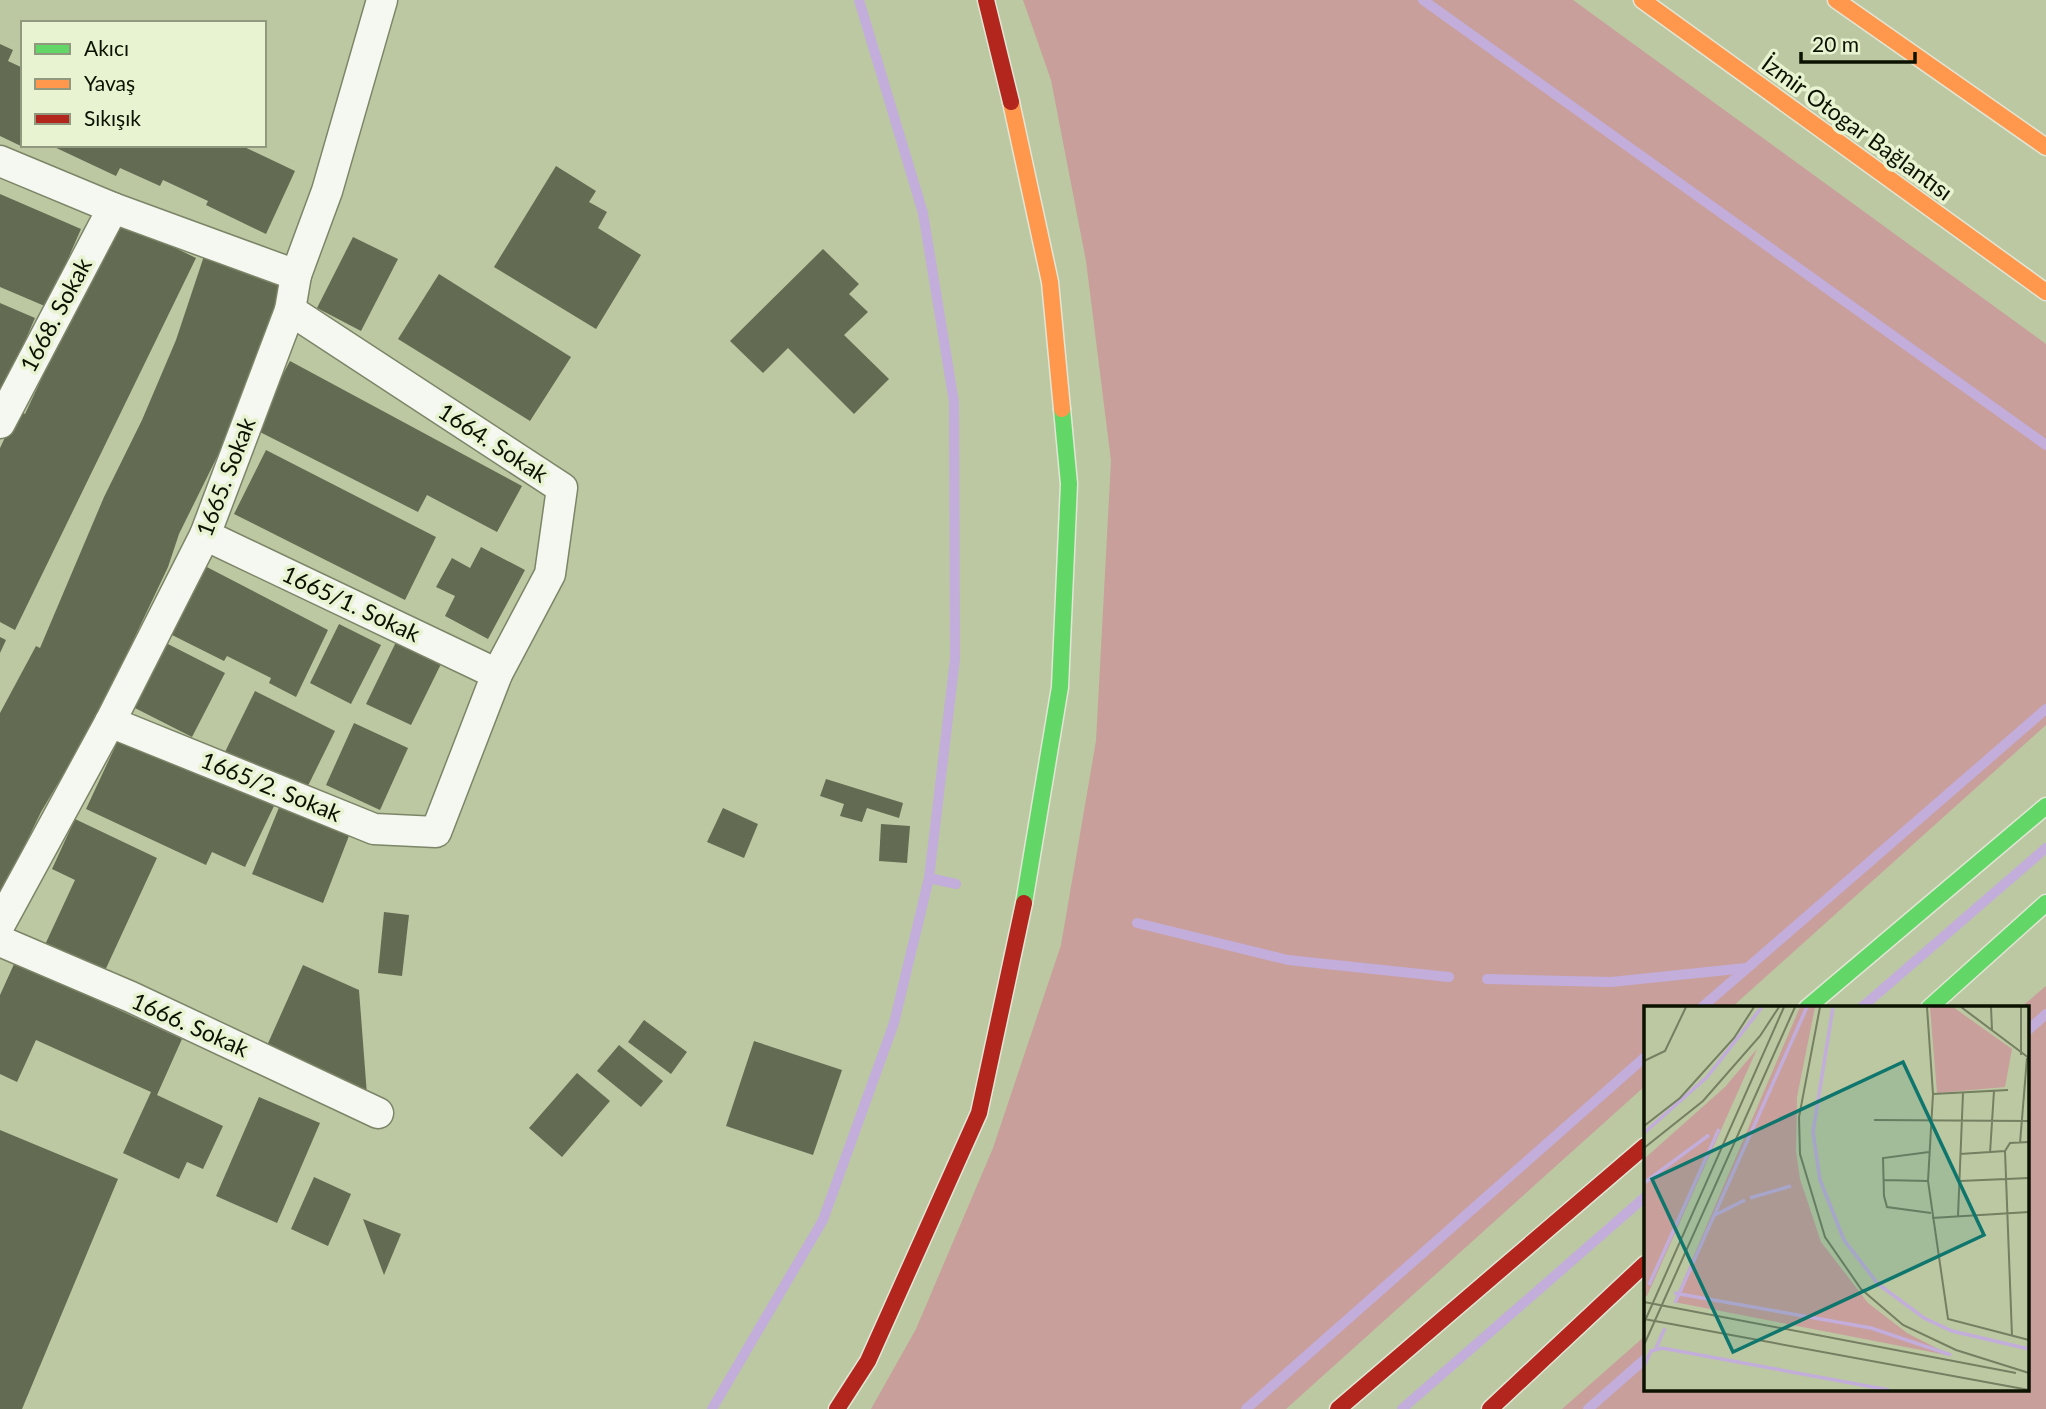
<svg xmlns="http://www.w3.org/2000/svg" width="2046" height="1409" viewBox="0 0 2046 1409" font-family="Lato,sans-serif">
  <rect width="100%" height="100%" fill="#bcc8a2"/>
  <g fill="#c89f9b">
    <polygon points="1023,0 1573,0 2046,344 2046,725 1731,1008 1645,1008 1645,1086 1286,1409 871,1409 916,1329 993,1148 1061,945 1096,741 1111,461 1086,261 1051,80"/>
    <polygon points="2046,986 2046,1409 1562,1409 1645,1336 1645,1390 2027,1390 2027,1008 2020,1008"/>
  </g>
  <g fill="none" stroke-linecap="round" stroke-linejoin="round">
    <g stroke="#c2addb" stroke-width="10">
      <polyline points="1423,0 2046,445"/>
      <polyline points="929,878 956,884"/>
      <polyline points="1137,923 1288,960 1449,977"/>
      <polyline points="1487,979 1611,982 1746,968"/>
      <polyline points="1701,1008 2046,709"/>
      <polyline points="1861,1008 2046,848"/>
      <polyline points="2027,1031 2046,1014"/>
      <polyline points="712,1409 823,1220 894,1023 929,878 955,659 954,402 923,213 859,0"/>
      <polyline points="1246,1409 1645,1057"/>
      <polyline points="1402,1409 1645,1197"/>
      <polyline points="1588,1409 1645,1359"/>
    </g>
  </g>
  <g fill="#646b53">
    <polygon points="0,44 13,50 8,61 23,68 23,147 0,136"/>
    <polygon points="50,145 240,145 295,171 266,234 206,205 208,201 163,180 160,186 120,168 116,176"/>
    <polygon points="556,166 596,191 589,202 607,212 598,228 641,255 596,329 494,267"/>
    <polygon points="0,194 81,229 47,307 0,287"/>
    <polygon points="116,219 196,258 15,630 0,622 0,448 18,410 25,414"/>
    <polygon points="353,237 398,259 361,331 317,308"/>
    <polygon points="823,249 859,284 849,294 868,312 844,335 889,379 854,414 788,348 763,373 730,341"/>
    <polygon points="206,250 285,286 256,378 179,534 168,567 95,721 41,812 0,896 0,713 36,646 40,648 104,497 142,420 176,340"/>
    <polygon points="439,274 571,357 530,421 398,339"/>
    <polygon points="0,303 35,318 2,394 0,393"/>
    <polygon points="290,361 522,486 497,532 427,495 418,512 254,429"/>
    <polygon points="266,450 436,537 405,600 234,514"/>
    <polygon points="481,547 525,570 488,639 445,616 455,596 436,587 452,558 470,568"/>
    <polygon points="201,564 328,630 296,697 269,683 271,678 227,656 224,661 166,632"/>
    <polygon points="339,624 381,645 351,704 310,683"/>
    <polygon points="0,637 6,640 0,653"/>
    <polygon points="397,640 442,662 411,725 366,704"/>
    <polygon points="162,641 225,673 192,737 129,705"/>
    <polygon points="255,691 335,731 302,798 222,758"/>
    <polygon points="354,723 408,748 380,810 326,785"/>
    <polygon points="121,734 274,806 245,867 212,852 206,865 86,809"/>
    <polygon points="826,779 903,803 899,818 867,808 862,822 840,816 844,804 820,796"/>
    <polygon points="282,800 352,828 323,903 252,874"/>
    <polygon points="723,808 758,824 744,858 707,842"/>
    <polygon points="75,819 157,858 102,977 43,949 75,880 52,869"/>
    <polygon points="881,824 910,826 907,863 879,861"/>
    <polygon points="384,912 409,915 402,976 378,973"/>
    <polygon points="15,962 182,1039 157,1095 223,1126 203,1169 187,1162 179,1179 123,1153 151,1092 36,1040 17,1082 0,1074 0,995"/>
    <polygon points="303,965 359,990 367,1095 265,1050"/>
    <polygon points="644,1020 687,1052 671,1074 628,1042"/>
    <polygon points="754,1041 842,1070 813,1155 726,1126"/>
    <polygon points="619,1045 663,1081 641,1107 597,1071"/>
    <polygon points="577,1073 610,1101 562,1157 529,1128"/>
    <polygon points="259,1097 320,1123 277,1223 216,1196"/>
    <polygon points="0,1130 118,1179 22,1409 0,1409"/>
    <polygon points="314,1177 351,1194 328,1246 291,1229"/>
    <polygon points="363,1219 401,1234 384,1275"/>
  </g>
  <g fill="none" stroke-linecap="round" stroke-linejoin="round">
    <g stroke="#7c8567" stroke-width="33">
      <g id="street">
        <polyline points="0,161 113,208 296,275"/>
        <polyline points="0,423 113,208"/>
        <polyline points="205,535 497,674"/>
        <polyline points="110,722 374,829 436,832 497,674 550,574 562,488 290,310"/>
        <polyline points="0,924 110,722 205,535 290,310 296,275 327,191 382,0"/>
        <polyline points="0,941 131,997 378,1113"/>
      </g>
    </g>
    <g stroke="#e1e6d5" stroke-width="19">
      <g id="fast">
        <polyline points="1024,903 1060,687 1069,484 1062,409"/>
        <polyline points="1807,1008 2046,806"/>
        <polyline points="1929,1008 2046,903"/>
      </g>
    </g>
    <g stroke="#e1e6d5" stroke-width="19">
      <g id="slow">
        <polyline points="1642,0 2046,292"/>
        <polyline points="1836,0 2046,147"/>
        <polyline points="1011,102 1050,282 1062,409"/>
      </g>
    </g>
    <g stroke="#e1e6d5" stroke-width="19">
      <g id="jam">
        <polyline points="986,0 1011,102"/>
        <polyline points="837,1409 868,1361 979,1113 1024,903"/>
        <polyline points="1338,1409 1645,1146"/>
        <polyline points="1490,1409 1645,1264"/>
      </g>
    </g>
    <use href="#street" stroke="#f5f7f1" stroke-width="30"/>
    <use href="#fast" stroke="#63d668" stroke-width="16"/>
    <use href="#slow" stroke="#ff974d" stroke-width="16"/>
    <use href="#jam" stroke="#b3261e" stroke-width="16"/>
  </g>
  <g text-anchor="middle" stroke-width="7" stroke-linejoin="round" paint-order="stroke">
    <g font-size="23" fill="#0b1200" stroke="#e8f3d1">
      <text transform="translate(1857 128) rotate(36)" y="8">İzmir Otogar Bağlantısı</text>
      <text transform="translate(56 315) rotate(-62)" y="8">1668. Sokak</text>
      <text transform="translate(493 443) rotate(33)" y="8">1664. Sokak</text>
      <text transform="translate(226 477) rotate(-69)" y="8">1665. Sokak</text>
      <text transform="translate(351 604) rotate(25)" y="8">1665/1. Sokak</text>
      <text transform="translate(271 787) rotate(22)" y="8">1665/2. Sokak</text>
      <text transform="translate(190 1025) rotate(24)" y="8">1666. Sokak</text>
    </g>
  </g>
  <g transform="translate(1644 1006)">
    <rect width="385" height="385" fill="#bcc8a2"/>
    <path d="M 156,1 L 171,1 L 153,91 L 152,145 L 156,173 L 177,236 L 224,297 L 263,327 L 308,350 L 30,296 ZM 286,1 L 309,1 L 368,43 L 361,81 L 293,87 ZM 113,43 L 3,290 L 0,290 L 0,153 L 81,81 Z" fill="#c89f9b"/>
    <path fill="none" stroke="#c2addb" stroke-width="3.5" d="M 189,1 L 169,126 L 176,174 L 200,234 L 234,278 L 280,312 L 308,325 L 385,343M 0,127 L 63,71 L 118,1M 0,177 L 65,129M 106,192 L 147,180M 71,209 L 101,194M 5,279 L 75,123M 30,287 L 227,322 L 307,349M 31,297 L 163,1M 12,342 L 21,322M 0,360 L 7,345 L 18,342 L 245,384"/>
    <path fill="none" stroke="#757f61" stroke-width="2" d="M 176,1 L 155,111 L 156,148 L 181,231 L 217,283 L 259,319 L 312,344 L 385,367M 283,1 L 289,88 L 284,175 L 304,313 L 385,334M 317,1 L 385,52M 347,1 L 348,24M 377,1 L 377,49M 0,55 L 21,45 L 42,1M 289,88 L 364,84M 230,114 L 385,115M 0,120 L 36,92 L 90,32 L 110,1M 376,137 L 383,52M 0,142 L 59,95 L 116,30 L 135,1M 361,145 L 368,330M 285,146 L 239,152 L 240,190 L 243,201 L 287,207M 346,147 L 350,85M 316,148 L 361,145 L 366,137 L 385,136M 240,174 L 284,175M 316,175 L 385,172M 314,210 L 319,87M 288,212 L 385,206M 0,296 L 372,367M 0,313 L 385,384M 0,317 L 140,1M 0,339 L 151,1"/>
    <path fill="#0f766e" fill-opacity="0.15" stroke="#0f766e" stroke-width="3.5" d="M 259,56 L 340,229 L 89,346 L 8,173 Z"/>
    <rect width="385" height="385" fill="none" stroke="#0b1200" stroke-width="3.5"/>
  </g>
  <rect x="21" y="21" width="245" height="126" fill="#e8f3d1" stroke="#90997d" stroke-width="2"/>
  <rect x="35" y="44" width="35" height="10" fill="#63d668" stroke="#90997d" stroke-width="2"/>
  <text x="84" y="56" font-size="21" fill="#0b1200">Akıcı</text>
  <rect x="35" y="79" width="35" height="10" fill="#ff974d" stroke="#90997d" stroke-width="2"/>
  <text x="84" y="91" font-size="21" fill="#0b1200">Yavaş</text>
  <rect x="35" y="114" width="35" height="10" fill="#b3261e" stroke="#90997d" stroke-width="2"/>
  <text x="84" y="126" font-size="21" fill="#0b1200">Sıkışık</text>
  <path d="M1801 52v10h114v-10" fill="none" stroke="#0b1200" stroke-width="3.5"/>
  <text x="1812" y="52" font-size="21" fill="#0b1200" stroke="#e8f3d1" stroke-width="5" paint-order="stroke">20 m</text>
</svg>
